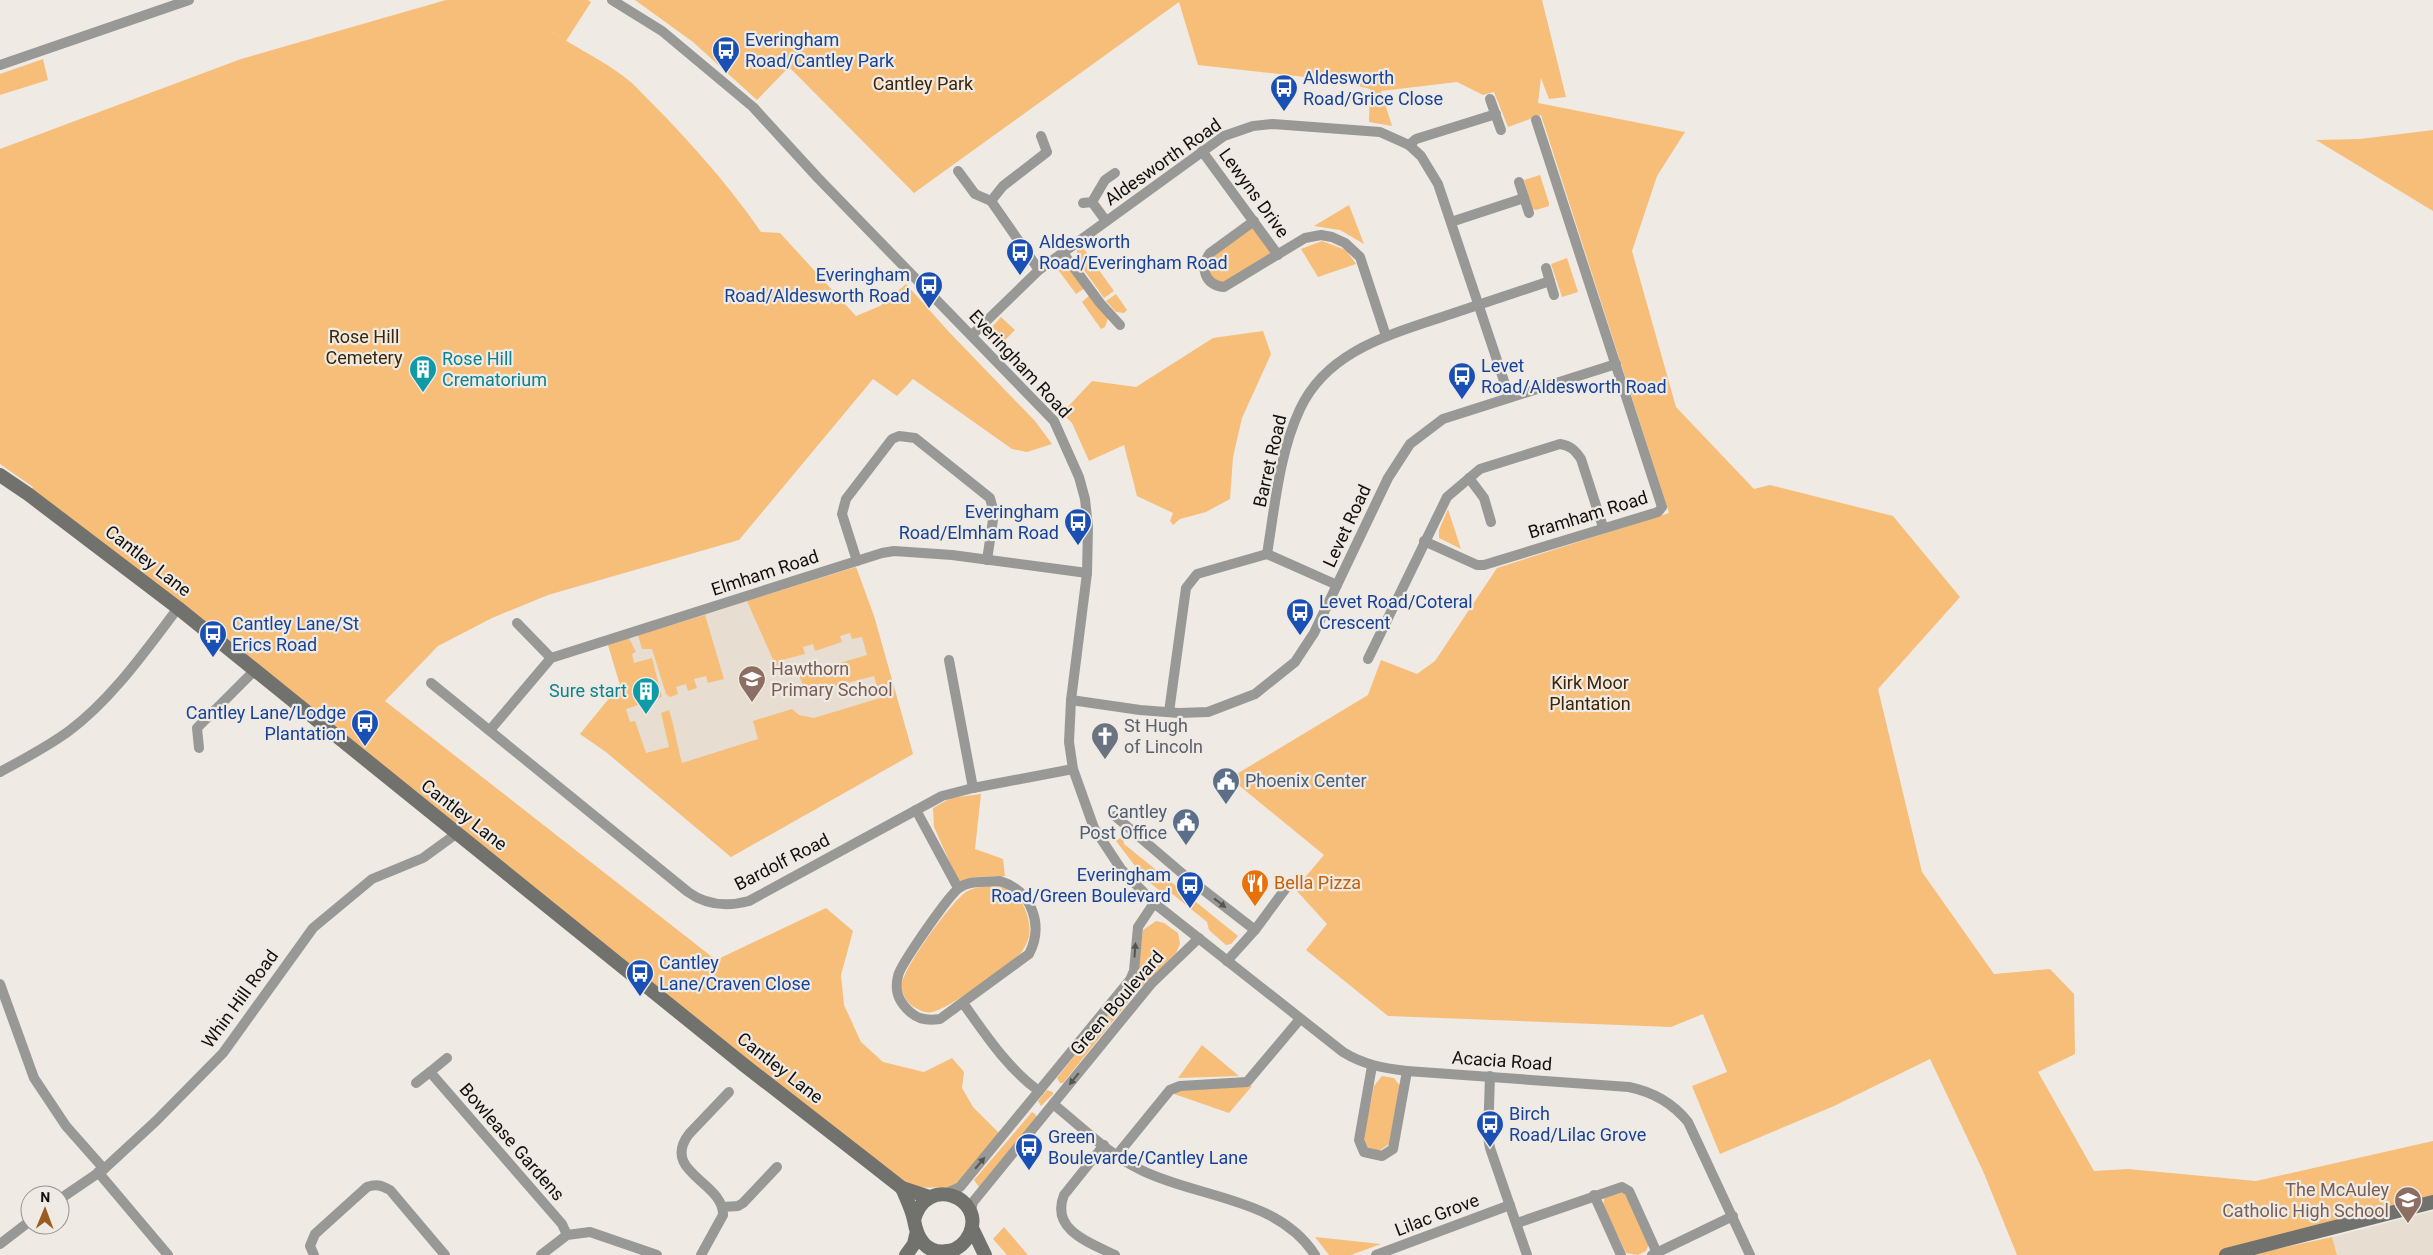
<svg xmlns="http://www.w3.org/2000/svg" width="2433" height="1255" viewBox="0 0 2433 1255" font-family="Roboto,sans-serif">
  <rect width="100%" height="100%" fill="#efeae4"/>
  <g fill="#e8ddd1">
    <polygon points="856,567 874,616 913,754 731,857 606,752 580,734 620,685 608,645"/>
    <polygon points="2433,1211 2433,1255 2337,1255 2332,1237"/>
  </g>
  <g fill="#f6be79">
    <path d="M 446,0 L 588,0 L 591,2 L 566,41 L 544,27 C 573,47 607,61 633,84 C 680,131 724,178 761,232 L 780,233 L 856,316 L 880,306 L 906,284 L 949,332 L 1035,421 L 1052,444 L 1027,452 L 1012,449 L 913,379 L 897,396 L 873,379 L 739,540 L 548,595 L 492,618 L 438,646 L 385,701 L 716,960 L 826,908 L 853,931 L 841,975 L 844,1005 L 861,1042 L 883,1062 L 924,1072 L 952,1058 L 964,1072 L 962,1088 L 973,1107 L 1003,1137 L 960,1187 L 902,1188 L 28,494 L 33,487 L 0,464 L 0,149 L 241,59 Z"/>
    <polygon points="635,0 1542,0 1566,97 1549,99 1541,78 1538,103 1685,132 1657,176 1632,251 1676,407 1754,489 1770,485 1893,516 1960,597 1878,689 1922,872 1994,974 2050,969 2074,994 2075,1054 2038,1072 2094,1171 2128,1169 2256,1181 2433,1141 2433,1204 2223,1255 2017,1255 1983,1171 1930,1059 1834,1106 1720,1154 1692,1086 1727,1072 1703,1014 1671,1027 1388,1016 1306,950 1327,924 1295,889 1324,855 1230,778 1368,695 1381,660 1417,674 1435,661 1497,568 1669,513 1541,115 1508,127 1494,92 1483,95 1457,82 1381,91 1392,126 1369,122 1370,89 1340,81 1198,65 1179,2 914,193 789,67 757,100 693,42"/>
    <polygon points="43,59 48,80 0,95 0,74"/>
    <polygon points="2433,130 2433,211 2316,140 2360,139"/>
    <polygon points="1540,175 1549,203 1549,206 1536,210 1532,209 1524,180"/>
    <polygon points="1349,205 1364,244 1340,230 1314,226"/>
    <polygon points="1254,221 1278,255 1224,287 1210,282 1206,259"/>
    <polygon points="1322,241 1346,250 1356,264 1318,277 1301,249"/>
    <polygon points="1081,245 1114,291 1104,298 1077,260 1077,248"/>
    <polygon points="1567,258 1578,292 1562,297 1551,264"/>
    <polygon points="1063,265 1071,268 1085,288 1076,294 1056,267"/>
    <polygon points="1091,294 1108,318 1105,327 1101,329 1082,302"/>
    <polygon points="1116,294 1127,310 1124,313 1116,312 1106,301"/>
    <polygon points="1001,317 1015,330 1001,344 992,335 991,328"/>
    <polygon points="1263,331 1271,354 1242,418 1233,457 1230,499 1206,512 1180,519 1173,525 1170,521 1173,513 1137,496 1124,445 1089,461 1072,423 1062,413 1092,381 1136,387 1213,338"/>
    <polygon points="1448,509 1461,549 1439,538 1439,530"/>
    <path d="M 856,567 L 874,616 L 913,754 L 731,857 L 606,752 L 580,734 L 620,685 L 608,645 L 629,638 L 636,652 L 632,654 L 634,663 L 652,658 L 662,697 L 626,709 L 630,722 L 635,721 L 646,753 L 669,747 L 661,713 L 669,710 C 675,729 677,745 682,763 L 758,739 L 753,721 L 792,709 L 799,715 L 814,718 L 880,698 L 874,676 L 806,694 L 799,675 L 867,655 L 862,637 L 852,639 L 850,633 L 840,636 L 842,642 L 815,651 L 813,644 L 803,647 L 805,654 L 782,660 L 783,668 L 778,671 L 747,601 Z"/>
    <polygon points="705,615 724,679 708,683 706,676 694,679 697,688 688,691 686,684 676,687 678,694 670,697 666,694 652,649 642,649 638,635"/>
    <polygon points="981,794 975,849 1003,859 1005,876 975,877 959,883 934,827 933,808 951,798"/>
    <polygon points="1123,836 1124,844 1238,936 1231,944 1226,945 1209,930 1207,922 1170,892 1159,890 1145,879 1116,841"/>
    <path d="M 992,885 C 1007,885 1014,890 1022,903 C 1027,912 1031,925 1029,936 C 1028,941 1024,949 1021,953 C 1009,965 948,1010 932,1012 C 925,1014 917,1009 911,1005 C 906,1000 901,993 902,985 C 902,969 952,901 966,892 C 974,887 983,887 992,885 Z"/>
    <polygon points="1156,921 1164,923 1178,933 1180,944 1176,953 1138,990 1063,1083 1060,1083 1057,1078 1137,977 1143,930"/>
    <polygon points="1202,1045 1239,1076 1178,1078"/>
    <polygon points="1382,1076 1394,1078 1400,1086 1389,1144 1379,1151 1366,1147 1363,1140 1374,1086"/>
    <polygon points="1252,1086 1229,1113 1174,1094 1180,1089"/>
    <polygon points="1047,1090 1053,1092 1053,1094 1041,1106 1038,1101"/>
    <polygon points="1032,1112 1036,1115 1036,1118 979,1187 974,1180"/>
    <polygon points="1618,1191 1624,1192 1649,1244 1646,1251 1638,1255 1626,1253 1603,1205 1605,1195"/>
    <polygon points="1004,1227 1028,1255 1007,1255 993,1239"/>
    <polygon points="1315,1237 1381,1244 1351,1255 1329,1255"/>
    <polygon points="2332,1237 2337,1255 2250,1255"/>
  </g>
  <g fill="none" stroke-linecap="round" stroke-linejoin="round">
    <g stroke="#989996" stroke-width="10">
      <path d="M 612,0 L 662,31 L 753,107 L 818,178 L 1054,421 L 1079,477 L 1085,499 L 1088,527 L 1087,573 L 1071,700 L 1069,742 L 1073,769 L 1094,828 L 1121,869 L 1154,903 L 1343,1052 C 1364,1065 1383,1068 1407,1071 L 1629,1087 C 1653,1092 1672,1102 1688,1122 L 1750,1255"/>
      <polyline points="0,65 189,0"/>
      <polyline points="1490,99 1501,130"/>
      <polyline points="1409,145 1416,139 1496,114"/>
      <polyline points="1202,151 1278,255"/>
      <polyline points="958,171 975,194 991,201"/>
      <polyline points="1519,182 1529,213"/>
      <polyline points="1092,202 1106,221"/>
      <polyline points="1083,203 1092,202 1105,180 1115,173"/>
      <path d="M 1254,221 L 1210,253 C 1199,268 1205,285 1224,287 L 1305,238 L 1321,235 L 1332,237 L 1345,243 L 1360,257 L 1386,336"/>
      <polyline points="1451,222 1524,198"/>
      <polyline points="1063,253 1100,303 1120,325"/>
      <polyline points="1546,268 1554,295"/>
      <polyline points="1039,270 991,201 1003,186 1047,152 1041,136"/>
      <polyline points="972,335 1039,270 1224,136 1253,126 1273,124 1380,132 1409,145 1421,156 1438,184 1509,396"/>
      <polyline points="1469,478 1484,498 1491,522"/>
      <polyline points="1424,541 1477,565 1484,565 1658,512 1662,507 1536,120"/>
      <path d="M 1267,554 C 1275,506 1279,454 1300,409 C 1327,351 1389,335 1445,316 C 1480,304 1515,293 1550,281"/>
      <polyline points="857,561 842,514 846,499 892,439 899,436 915,438 990,498 994,513 987,560"/>
      <polyline points="517,623 551,658"/>
      <path d="M 1368,659 L 1447,497 L 1480,469 L 1560,444 C 1571,446 1575,450 1581,459 L 1603,527"/>
      <polyline points="949,660 973,788"/>
      <path d="M 431,683 L 688,892 C 706,905 727,907 749,901 L 942,796 L 973,788 L 1073,769"/>
      <polyline points="1071,700 1140,710 1179,713 1208,712 1255,694 1295,662 1314,633 1388,478 1410,444 1443,419 1616,364"/>
      <polyline points="1169,712 1186,588 1197,574 1267,554 1337,585"/>
      <polyline points="490,730 551,658 882,553 894,551 952,555 1087,573"/>
      <polyline points="199,748 197,728 255,670"/>
      <path d="M 0,772 C 24,759 47,747 69,731 C 112,699 146,650 178,608"/>
      <polyline points="916,810 958,888"/>
      <polyline points="1115,816 1184,875 1255,930"/>
      <path d="M 1000,881 C 1032,891 1044,925 1029,954 L 940,1019 C 925,1021 916,1019 906,1008 C 897,998 895,989 898,976 C 900,965 949,895 959,888 C 969,880 988,882 1000,881 Z"/>
      <polyline points="1227,961 1255,930 1286,888"/>
      <polyline points="0,984 34,1078 66,1126 104,1169"/>
      <path d="M 963,1003 C 985,1034 1008,1069 1039,1091"/>
      <polyline points="447,1058 430,1072 562,1224 567,1235"/>
      <polyline points="1372,1066 1359,1140 1364,1152 1382,1156 1393,1149 1407,1071"/>
      <polyline points="1490,1076 1488,1137 1490,1148 1527,1255"/>
      <polyline points="416,1083 430,1072"/>
      <path d="M 1053,1104 C 1081,1126 1109,1155 1141,1170 C 1197,1198 1278,1197 1315,1255"/>
      <path d="M 1104,1145 L 1064,1195 C 1050,1230 1090,1243 1115,1255"/>
      <polyline points="1117,1155 1170,1090 1180,1086 1247,1082 1300,1019"/>
      <polyline points="98,1172 168,1255"/>
      <polyline points="944,1194 960,1187 1130,980 1134,971 1138,927 1154,903"/>
      <polyline points="1594,1195 1621,1255"/>
      <polyline points="60,1199 104,1169 156,1121 223,1053 313,928 372,879 423,858 456,834"/>
      <polyline points="723,1207 738,1206 743,1203 777,1167"/>
      <polyline points="970,1214 973,1202 1151,984 1199,938"/>
      <polyline points="1517,1223 1622,1187 1629,1191 1657,1253"/>
      <polyline points="0,1244 30,1221"/>
      <path d="M 314,1255 L 310,1246 L 315,1234 L 367,1187 C 376,1184 381,1185 390,1190 L 445,1255"/>
      <polyline points="541,1255 567,1235 590,1232 657,1255"/>
      <path d="M 701,1255 L 723,1215 C 724,1182 660,1172 689,1134 L 729,1092"/>
      <polyline points="1376,1255 1510,1205"/>
      <polyline points="1652,1255 1733,1216"/>
    </g>
    <g stroke="#71726e" stroke-width="14">
      <polyline points="0,475 28,494 178,608 744,1065 865,1159 902,1188 929,1197"/>
      <path d="M 902,1188 C 906,1198 912,1209 914,1220 C 917,1238 926,1255 948,1251 C 958,1250 966,1242 970,1233 C 985,1197 926,1174 914,1220"/>
      <polyline points="972,1228 985,1255"/>
      <polyline points="906,1255 914,1244 916,1235"/>
      <polyline points="2226,1255 2433,1202"/>
    </g>
  </g>
  <defs><path id="oneway-solid" d="M-6-.8H1V-3.2L6.5 0L1 3.2V.8H-6Z" transform="scale(1.25)"/></defs>
  <g fill="#565552">
    <use href="#oneway-solid" transform="translate(1220 903) rotate(38)"/>
    <use href="#oneway-solid" transform="translate(1135 950) rotate(-86)"/>
    <use href="#oneway-solid" transform="translate(1074 1079) rotate(129)"/>
    <use href="#oneway-solid" transform="translate(980 1163) rotate(-50)"/>
  </g>
  <defs>
    <g id="bus-pin" transform="scale(1.4375)"><path d="M0 17L-7.5 6A9.5 9.5 0 1 1 7.5 6Z" fill="#1a4fb4" stroke="#efeae4"/><path d="M-5-6H5V4H4V6H2V4H-2V6H-4V4H-5ZM-3.5-4V0h7V-4ZM-3.5 1.2v1.5H-2V1.2ZM2 1.2v1.5H3.5V1.2Z" fill="#fff"/></g>
    <g id="building-pin" transform="scale(1.4375)"><path d="M0 17L-7.5 6A9.5 9.5 0 1 1 7.5 6Z" fill="#0f9aa8" stroke="#efeae4"/><path d="M-4-6H4V6H1V3H-1V6H-4ZM-2.5-4.3h1.7v1.8h-1.7ZM.8-4.3h1.7v1.8H.8ZM-2.5-1h1.7V.8h-1.7ZM.8-1h1.7V.8H.8Z" fill="#fff"/></g>
    <g id="school-pin" transform="scale(1.4375)"><path d="M0 17L-7.5 6A9.5 9.5 0 1 1 7.5 6Z" fill="#8d6e63" stroke="#efeae4"/><path d="M0-5L7-2L0 1L-7-2ZM-4 1L0 2.5L4 1V4Q0 6-4 4Z" fill="#fff"/></g>
    <g id="church-pin" transform="scale(1.4375)"><path d="M0 17L-7.5 6A9.5 9.5 0 1 1 7.5 6Z" fill="#6b7280" stroke="#efeae4"/><path d="M-1.2-6h2.4v3.5h3.3v2.4h-3.3V6h-2.4V-.1h-3.3v-2.4h3.3Z" fill="#fff"/></g>
    <g id="civic-pin" transform="scale(1.4375)"><path d="M0 17L-7.5 6A9.5 9.5 0 1 1 7.5 6Z" fill="#5c6f8a" stroke="#efeae4"/><path d="M-.6-6.5H3V-4.5H.6V-3L4-1V1h2V6H-6V1h2V-1L-.6-3ZM-1.2 2.5V6h2.4V2.5Z" fill="#fff"/></g>
    <g id="restaurant-pin" transform="scale(1.4375)"><path d="M0 17L-7.5 6A9.5 9.5 0 1 1 7.5 6Z" fill="#e8710a" stroke="#efeae4"/><path d="M-5-6h1v4h1v-4h1v4h1v-4h1v5L-1.5 .5V6h-2V.5L-5-1ZM5-6V6H3V1.5H1.5Q1.5-4 5-6Z" fill="#fff"/></g>
  </defs>
  <g fill-rule="evenodd">
    <use href="#bus-pin" x="726" y="50"/>
    <use href="#bus-pin" x="1284" y="88"/>
    <use href="#bus-pin" x="1020" y="252"/>
    <use href="#bus-pin" x="929" y="285"/>
    <use href="#building-pin" x="423" y="369"/>
    <use href="#bus-pin" x="1462" y="376"/>
    <use href="#bus-pin" x="1078" y="522"/>
    <use href="#bus-pin" x="1300" y="612"/>
    <use href="#bus-pin" x="213" y="634"/>
    <use href="#school-pin" x="752" y="679"/>
    <use href="#building-pin" x="646" y="691"/>
    <use href="#bus-pin" x="365" y="723"/>
    <use href="#church-pin" x="1105" y="736"/>
    <use href="#civic-pin" x="1226" y="781"/>
    <use href="#civic-pin" x="1186" y="822"/>
    <use href="#restaurant-pin" x="1255" y="883"/>
    <use href="#bus-pin" x="1190" y="885"/>
    <use href="#bus-pin" x="640" y="973"/>
    <use href="#bus-pin" x="1490" y="1124"/>
    <use href="#bus-pin" x="1029" y="1147"/>
    <use href="#school-pin" x="2408" y="1200"/>
  </g>
  <g text-anchor="middle" stroke-width="4.5" stroke-linejoin="round" paint-order="stroke">
    <g font-size="18" fill="#164399" stroke="#efeae4" text-anchor="start">
      <text x="745" y="46">Everingham<tspan x="745" dy="21">Road/Cantley Park</tspan></text>
      <text x="1303" y="84">Aldesworth<tspan x="1303" dy="21">Road/Grice Close</tspan></text>
      <text x="1039" y="248">Aldesworth<tspan x="1039" dy="21">Road/Everingham Road</tspan></text>
      <text x="910" y="281" text-anchor="end">Everingham<tspan x="910" dy="21">Road/Aldesworth Road</tspan></text>
      <text x="1481" y="372">Levet<tspan x="1481" dy="21">Road/Aldesworth Road</tspan></text>
      <text x="1059" y="518" text-anchor="end">Everingham<tspan x="1059" dy="21">Road/Elmham Road</tspan></text>
      <text x="1319" y="608">Levet Road/Coteral<tspan x="1319" dy="21">Crescent</tspan></text>
      <text x="232" y="630">Cantley Lane/St<tspan x="232" dy="21">Erics Road</tspan></text>
      <text x="346" y="719" text-anchor="end">Cantley Lane/Lodge<tspan x="346" dy="21">Plantation</tspan></text>
      <text x="1171" y="881" text-anchor="end">Everingham<tspan x="1171" dy="21">Road/Green Boulevard</tspan></text>
      <text x="659" y="969">Cantley<tspan x="659" dy="21">Lane/Craven Close</tspan></text>
      <text x="1509" y="1120">Birch<tspan x="1509" dy="21">Road/Lilac Grove</tspan></text>
      <text x="1048" y="1143">Green<tspan x="1048" dy="21">Boulevarde/Cantley Lane</tspan></text>
    </g>
    <g font-size="18" fill="#3d2605" stroke="#efeae4">
      <text x="923" y="90">Cantley Park</text>
      <text x="364" y="343">Rose Hill<tspan x="364" dy="21">Cemetery</tspan></text>
      <text x="1590" y="689">Kirk Moor<tspan x="1590" dy="21">Plantation</tspan></text>
    </g>
    <g font-size="18" fill="#13110f" stroke="#efeae4">
      <text transform="translate(1163 162) rotate(-35)" y="6">Aldesworth Road</text>
      <text transform="translate(1254 193) rotate(54)" y="6">Lewyns Drive</text>
      <text transform="translate(1020 364) rotate(47)" y="6">Everingham Road</text>
      <text transform="translate(1270 461) rotate(-77)" y="6">Barret Road</text>
      <text transform="translate(1588 515) rotate(-17)" y="6">Bramham Road</text>
      <text transform="translate(1347 526) rotate(-65)" y="6">Levet Road</text>
      <text transform="translate(148 561) rotate(38)" y="6">Cantley Lane</text>
      <text transform="translate(765 573) rotate(-18)" y="6">Elmham Road</text>
      <text transform="translate(464 815) rotate(38)" y="6">Cantley Lane</text>
      <text transform="translate(782 862) rotate(-27)" y="6">Bardolf Road</text>
      <text transform="translate(240 999) rotate(-54)" y="6">Whin Hill Road</text>
      <text transform="translate(1117 1003) rotate(-49)" y="6">Green Boulevard</text>
      <text transform="translate(1502 1061) rotate(4)" y="6">Acacia Road</text>
      <text transform="translate(780 1068) rotate(38)" y="6">Cantley Lane</text>
      <text transform="translate(512 1142) rotate(49)" y="6">Bowlease Gardens</text>
      <text transform="translate(1437 1215) rotate(-21)" y="6">Lilac Grove</text>
    </g>
    <g font-size="18" fill="#0d838f" stroke="#efeae4" text-anchor="start">
      <text x="442" y="365">Rose Hill<tspan x="442" dy="21">Crematorium</tspan></text>
      <text x="627" y="697" text-anchor="end">Sure start</text>
    </g>
    <g font-size="18" fill="#785e54" stroke="#efeae4" text-anchor="start">
      <text x="771" y="675">Hawthorn<tspan x="771" dy="21">Primary School</tspan></text>
      <text x="2389" y="1196" text-anchor="end">The McAuley<tspan x="2389" dy="21">Catholic High School</tspan></text>
    </g>
    <g font-size="18" fill="#5b616d" stroke="#efeae4" text-anchor="start">
      <text x="1124" y="732">St Hugh<tspan x="1124" dy="21">of Lincoln</tspan></text>
    </g>
    <g font-size="18" fill="#4e5e75" stroke="#efeae4" text-anchor="start">
      <text x="1245" y="787">Phoenix Center</text>
      <text x="1167" y="818" text-anchor="end">Cantley<tspan x="1167" dy="21">Post Office</tspan></text>
    </g>
    <g font-size="18" fill="#c56008" stroke="#efeae4" text-anchor="start">
      <text x="1274" y="889">Bella Pizza</text>
    </g>
  </g>
  <g transform="translate(45 1210) rotate(1)"><circle r="24" fill="#efeae4" stroke="#97938f"/>
  <path d="M0-4L9 19L0 12L-9 19Z" fill="#9a5c22"/>
  <text y="-8" font-size="14" font-weight="bold" text-anchor="middle" fill="#13110f">N</text>
  </g>
</svg>
